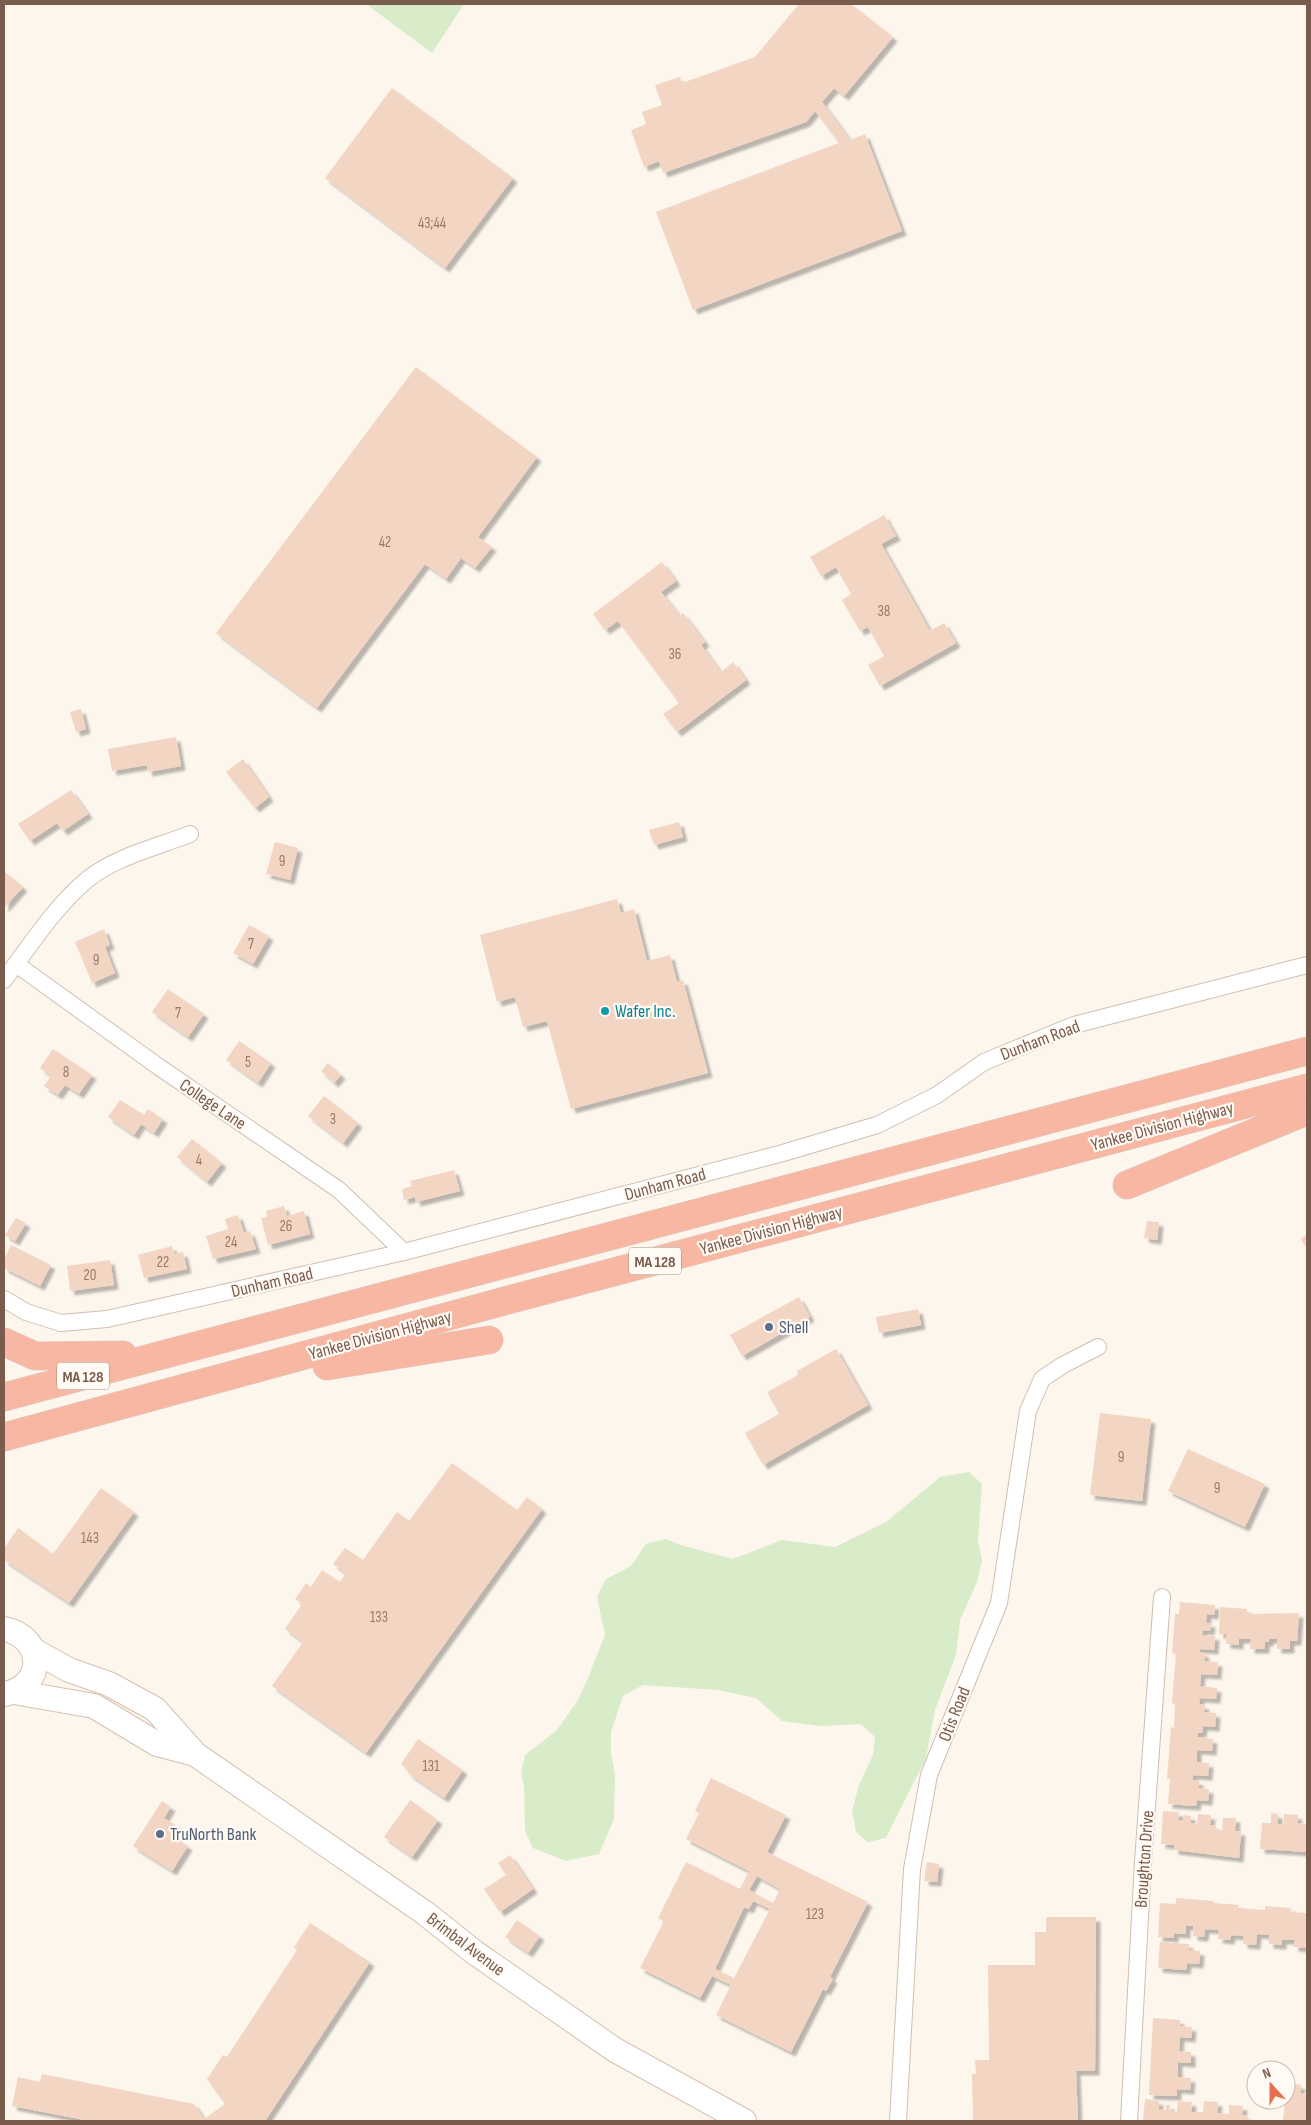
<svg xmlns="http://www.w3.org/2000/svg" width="1311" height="2125" viewBox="0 0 1311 2125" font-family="'Sofia Sans Condensed',sans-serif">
  <defs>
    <filter id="shadow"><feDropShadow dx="4.5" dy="4.5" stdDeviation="1" flood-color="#0004"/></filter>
  </defs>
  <rect width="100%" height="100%" fill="#fdf6ec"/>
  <g fill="#d8ecc9">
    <polygon points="366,4 464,4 432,53"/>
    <polygon points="969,1472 982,1484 978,1540 982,1561 977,1582 960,1620 956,1655 935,1710 926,1758 886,1838 868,1842 856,1832 852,1811 859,1785 873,1755 875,1737 861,1724 821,1726 782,1721 756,1698 718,1690 643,1685 623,1696 611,1732 611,1752 615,1775 614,1819 599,1854 566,1861 533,1848 525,1831 524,1787 521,1773 525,1755 557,1730 578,1700 588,1678 605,1635 597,1597 606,1579 631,1566 646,1544 665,1539 684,1546 733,1559 782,1540 835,1547 886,1522 940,1477"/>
  </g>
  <g fill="#f3d5c3" fill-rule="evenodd" filter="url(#shadow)">
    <polygon points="799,4 851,4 893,37 844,96 834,88 822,102 850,140 865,134 902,231 693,310 656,212 839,143 815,111 806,122 663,173 659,161 644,167 631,130 646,124 642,112 662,105 655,85 680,77 682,83 755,57"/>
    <polygon points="392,88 513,178 445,268 325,178"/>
    <polygon points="416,367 537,457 478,537 492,547 475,568 461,558 446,579 425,564 317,708 216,633"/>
    <polygon points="884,515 896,536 881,544 930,631 944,623 956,643 880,686 868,665 884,656 868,627 860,631 842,600 851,594 836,567 821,576 810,557"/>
    <polygon points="662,562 676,581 661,592 680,616 683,613 705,642 701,645 721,672 733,662 746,680 677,732 663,714 679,703 618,621 605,630 593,614"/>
    <polygon points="81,709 86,729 76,732 70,712"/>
    <polygon points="176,737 181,766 148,772 147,765 112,771 108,749"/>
    <polygon points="243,759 269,797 255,808 226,772"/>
    <polygon points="71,790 88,814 63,831 57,823 30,841 18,824"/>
    <polygon points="679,822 683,837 654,845 649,830"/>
    <polygon points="275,842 298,848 290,880 266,874"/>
    <polygon points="4,871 23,887 4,908"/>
    <polygon points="617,899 621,913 634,909 647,961 670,955 677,982 683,980 708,1073 571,1109 547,1021 523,1027 515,997 497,1002 480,935"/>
    <polygon points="249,925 269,936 253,964 233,953"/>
    <polygon points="104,929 110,945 105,947 115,973 92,983 75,942"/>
    <polygon points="168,989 204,1014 188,1037 152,1012"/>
    <polygon points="239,1041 271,1063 258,1083 226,1060"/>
    <polygon points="53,1049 92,1075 79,1094 65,1085 58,1095 44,1086 51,1076 40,1068"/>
    <polygon points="328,1063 341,1075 334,1083 321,1071"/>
    <polygon points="324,1096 358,1123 343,1143 308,1116"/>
    <polygon points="120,1100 144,1115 148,1109 163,1119 154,1133 141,1124 134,1135 108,1117"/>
    <polygon points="192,1139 222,1163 207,1182 177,1157"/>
    <polygon points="454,1170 460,1191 416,1202 415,1197 404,1200 402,1189 412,1186 410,1181"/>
    <polygon points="284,1206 287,1216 304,1211 310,1234 268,1245 261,1218 267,1217 266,1211"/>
    <polygon points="238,1215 244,1233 250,1231 256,1249 213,1259 206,1236 228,1229 225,1219"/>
    <polygon points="16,1218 26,1223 15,1241 5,1235"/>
    <polygon points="1147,1221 1159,1222 1157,1240 1144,1238"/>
    <polygon points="1307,1234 1307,1249 1301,1239"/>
    <polygon points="11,1245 51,1265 40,1286 4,1268 4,1259"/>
    <polygon points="172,1246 174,1254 183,1252 187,1269 144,1278 138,1255"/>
    <polygon points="110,1260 114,1285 70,1291 67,1266"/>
    <polygon points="799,1297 810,1317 742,1356 730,1335"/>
    <polygon points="918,1309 921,1325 879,1333 876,1317"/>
    <polygon points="836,1349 868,1405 763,1465 745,1433 779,1414 767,1392 798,1375 797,1371"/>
    <polygon points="1100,1413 1151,1419 1142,1501 1090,1495"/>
    <polygon points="1188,1449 1265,1484 1245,1527 1168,1491"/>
    <polygon points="452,1463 517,1510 527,1497 542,1509 366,1753 272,1686 303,1642 285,1629 302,1604 295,1599 306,1583 311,1587 322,1570 340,1582 346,1573 333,1564 345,1548 363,1560 397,1512 409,1521"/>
    <polygon points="101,1488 134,1512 69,1603 4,1560 4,1548 18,1528 53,1554"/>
    <polygon points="1180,1602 1215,1605 1214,1615 1207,1614 1206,1623 1211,1623 1210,1631 1203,1630 1202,1635 1215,1636 1214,1650 1200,1649 1199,1652 1205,1653 1204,1661 1218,1662 1217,1675 1201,1674 1200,1686 1217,1688 1216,1699 1200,1698 1199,1704 1205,1705 1204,1712 1216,1713 1215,1727 1203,1726 1202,1733 1198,1733 1197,1737 1213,1739 1212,1751 1197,1750 1197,1762 1209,1763 1208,1776 1193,1775 1193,1780 1199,1781 1199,1788 1209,1789 1208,1801 1197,1800 1196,1806 1168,1804 1170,1779 1167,1779 1171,1727 1174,1728 1175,1704 1172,1703 1176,1654 1172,1653 1175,1614 1179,1614"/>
    <polygon points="1220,1607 1247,1609 1247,1614 1299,1613 1297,1641 1290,1641 1290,1649 1277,1649 1277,1639 1269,1639 1269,1642 1265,1642 1265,1649 1250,1649 1251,1639 1239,1639 1239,1645 1226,1644 1226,1634 1219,1634"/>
    <polygon points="418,1739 463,1770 444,1798 409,1774 407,1769 401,1764"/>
    <path d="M 711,1778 L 786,1815 L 767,1852 L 868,1902 L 830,1977 L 833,1979 L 826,1991 L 823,1989 L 791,2052 L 716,2015 L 731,1985 L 712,1976 L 700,1998 L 640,1968 L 664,1921 L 658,1918 L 686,1862 L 740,1889 L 749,1871 L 686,1839 L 699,1813 L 695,1811 ZM 757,1876 L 780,1889 L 773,1903 L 749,1890 ZM 753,1901 L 770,1909 L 734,1978 L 715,1969 L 744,1907 L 749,1909 Z"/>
    <polygon points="410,1800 438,1820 412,1857 384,1837"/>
    <polygon points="162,1801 171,1807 164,1818 182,1829 176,1838 188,1846 172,1871 133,1846"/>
    <polygon points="1163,1811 1179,1812 1178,1820 1184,1820 1184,1815 1191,1816 1191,1823 1197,1824 1198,1814 1211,1815 1210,1825 1216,1826 1216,1830 1222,1830 1223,1818 1236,1818 1235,1831 1241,1831 1239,1858 1174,1850 1174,1845 1161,1844"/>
    <polygon points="1271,1813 1278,1814 1278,1824 1284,1824 1284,1814 1298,1815 1297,1823 1307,1824 1307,1852 1260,1849 1262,1823 1271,1823"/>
    <polygon points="510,1855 533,1889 500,1912 484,1889 506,1875 498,1863"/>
    <polygon points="927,1862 939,1864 937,1882 924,1881"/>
    <polygon points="1176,1898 1214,1901 1214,1903 1239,1905 1238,1908 1265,1910 1265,1906 1291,1908 1290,1912 1307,1913 1306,1948 1294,1947 1294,1940 1282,1940 1282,1945 1269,1944 1269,1935 1257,1934 1256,1945 1243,1944 1243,1936 1231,1935 1230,1940 1218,1939 1219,1930 1205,1929 1204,1937 1193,1936 1193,1926 1186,1926 1186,1934 1174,1933 1174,1938 1158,1937 1160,1903 1176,1904"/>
    <polygon points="1046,1917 1096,1917 1095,2071 1076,2071 1078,2121 973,2121 972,2074 976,2074 975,2060 989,2060 988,1965 1035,1965 1035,1932 1046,1932"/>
    <polygon points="517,1920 540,1936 528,1953 505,1937"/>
    <polygon points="310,1923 370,1962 265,2121 90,2121 12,2106 18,2077 40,2082 42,2074 194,2104 204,2119 225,2104 207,2079 223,2055 227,2057 297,1950 294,1947"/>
    <polygon points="1160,1942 1189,1944 1189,1950 1200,1951 1199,1964 1187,1963 1186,1970 1158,1968"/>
    <polygon points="1153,2018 1180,2020 1180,2026 1192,2027 1191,2038 1180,2037 1179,2051 1191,2052 1191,2063 1178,2062 1178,2077 1191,2078 1190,2090 1177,2089 1177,2096 1149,2095"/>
    <polygon points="1294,2084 1301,2085 1300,2093 1307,2094 1307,2121 1283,2120 1286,2093 1293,2093"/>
    <polygon points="1145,2099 1159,2101 1159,2109 1166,2110 1166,2105 1170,2105 1170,2111 1177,2112 1178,2101 1192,2102 1191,2112 1203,2112 1204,2101 1218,2102 1217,2113 1229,2114 1229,2105 1243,2106 1242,2115 1247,2116 1247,2121 1143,2121"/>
  </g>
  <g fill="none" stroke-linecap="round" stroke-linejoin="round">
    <g stroke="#d1beb0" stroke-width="18">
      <g id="minor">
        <polyline points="16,964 159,1067 339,1190 404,1252"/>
        <path d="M 4,980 C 30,946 55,906 88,879 C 115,857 157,847 190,834"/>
        <polyline points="4,1299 26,1312 61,1323 107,1319 404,1252 783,1153 877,1125 937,1095 984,1062 1074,1025 1307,965"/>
        <polyline points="898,2121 912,1869 929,1775 999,1603 1028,1411 1042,1379 1063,1365 1098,1347"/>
        <polyline points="1129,2121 1143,1862 1162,1597"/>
      </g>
    </g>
    <g stroke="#d6c0b0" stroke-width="26">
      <g id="secondary">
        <path d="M 4,1629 C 45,1637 46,1686 5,1694"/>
        <polyline points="33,1650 69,1670 109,1684 155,1709 195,1754 425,1913 474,1952 615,2050 744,2121"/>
        <polyline points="14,1692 94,1706 157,1744 195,1754"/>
      </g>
    </g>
    <g stroke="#dad1cd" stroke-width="29">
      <g id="motorway">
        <polyline points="1127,1185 1307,1111"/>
        <polyline points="4,1342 35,1356 123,1355"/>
        <polyline points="327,1366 489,1340"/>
        <polyline points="4,1397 1307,1051"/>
        <polyline points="4,1437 512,1299 1307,1088"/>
      </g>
    </g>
    <use href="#minor" stroke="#fff" stroke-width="16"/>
    <use href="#secondary" stroke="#fff" stroke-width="24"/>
    <use href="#motorway" stroke="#f7b7a3" stroke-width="28"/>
  </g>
  <circle fill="#0f9aa8" stroke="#fffaf3" stroke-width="2" cx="605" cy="1011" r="5"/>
  <g fill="#5c6f8a" stroke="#fffaf3" stroke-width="2">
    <circle cx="769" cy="1327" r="5"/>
    <circle cx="160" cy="1834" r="5"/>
  </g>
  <g text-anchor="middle" stroke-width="4.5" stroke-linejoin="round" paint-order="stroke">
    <g font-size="15" fill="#987a6a">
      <text x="432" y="228">43;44</text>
      <text x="385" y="547">42</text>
      <text x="884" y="616">38</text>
      <text x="675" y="659">36</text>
      <text x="282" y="866">9</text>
      <text x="251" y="949">7</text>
      <text x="96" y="965">9</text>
      <text x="178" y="1018">7</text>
      <text x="248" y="1067">5</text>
      <text x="66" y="1077">8</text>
      <text x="333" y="1124">3</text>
      <text x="199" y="1165">4</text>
      <text x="286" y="1231">26</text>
      <text x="231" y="1247">24</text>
      <text x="163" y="1267">22</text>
      <text x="90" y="1280">20</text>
      <text x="1121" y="1462">9</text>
      <text x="1217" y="1493">9</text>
      <text x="90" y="1543">143</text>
      <text x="379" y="1622">133</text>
      <text x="431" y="1771">131</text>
      <text x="815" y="1919">123</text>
    </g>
    <g fill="#fffaf3" stroke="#a28b7f" stroke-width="1">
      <rect x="629" y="1247.5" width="52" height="27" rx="4"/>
      <rect x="57" y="1362.5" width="52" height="27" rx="4"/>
    </g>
    <g font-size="16" font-weight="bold" fill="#7a5c4d">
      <text x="655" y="1267">MA 128</text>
      <text x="83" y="1382">MA 128</text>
    </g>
    <g font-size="18" fill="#0d838f" stroke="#fffaf3" text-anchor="start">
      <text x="615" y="1017">Wafer Inc.</text>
    </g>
    <g font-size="18" fill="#7a5c4d" stroke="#fffaf3">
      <text transform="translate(1040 1040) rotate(-21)" y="6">Dunham Road</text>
      <text transform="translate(213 1104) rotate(34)" y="6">College Lane</text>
      <text transform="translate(1162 1126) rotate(-15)" y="6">Yankee Division Highway</text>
      <text transform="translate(665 1184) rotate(-15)" y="6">Dunham Road</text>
      <text transform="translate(771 1230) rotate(-15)" y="6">Yankee Division Highway</text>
      <text transform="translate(272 1282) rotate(-13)" y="6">Dunham Road</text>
      <text transform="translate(380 1335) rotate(-15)" y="6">Yankee Division Highway</text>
      <text transform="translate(954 1714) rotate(-68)" y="6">Otis Road</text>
      <text transform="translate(1144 1859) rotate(-86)" y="6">Broughton Drive</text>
      <text transform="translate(466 1944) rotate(37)" y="6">Brimbal Avenue</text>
    </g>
    <g font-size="18" fill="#4e5e75" stroke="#fffaf3" text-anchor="start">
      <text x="779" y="1333">Shell</text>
      <text x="170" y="1840">TruNorth Bank</text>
    </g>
  </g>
  <rect width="1311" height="2125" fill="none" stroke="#7a5c4d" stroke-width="10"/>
  <g transform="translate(1271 2085) rotate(339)"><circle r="24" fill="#fffaf3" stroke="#cabbb1"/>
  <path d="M0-4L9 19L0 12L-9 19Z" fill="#e76f51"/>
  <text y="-8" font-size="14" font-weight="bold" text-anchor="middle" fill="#7a5c4d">N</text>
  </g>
</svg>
